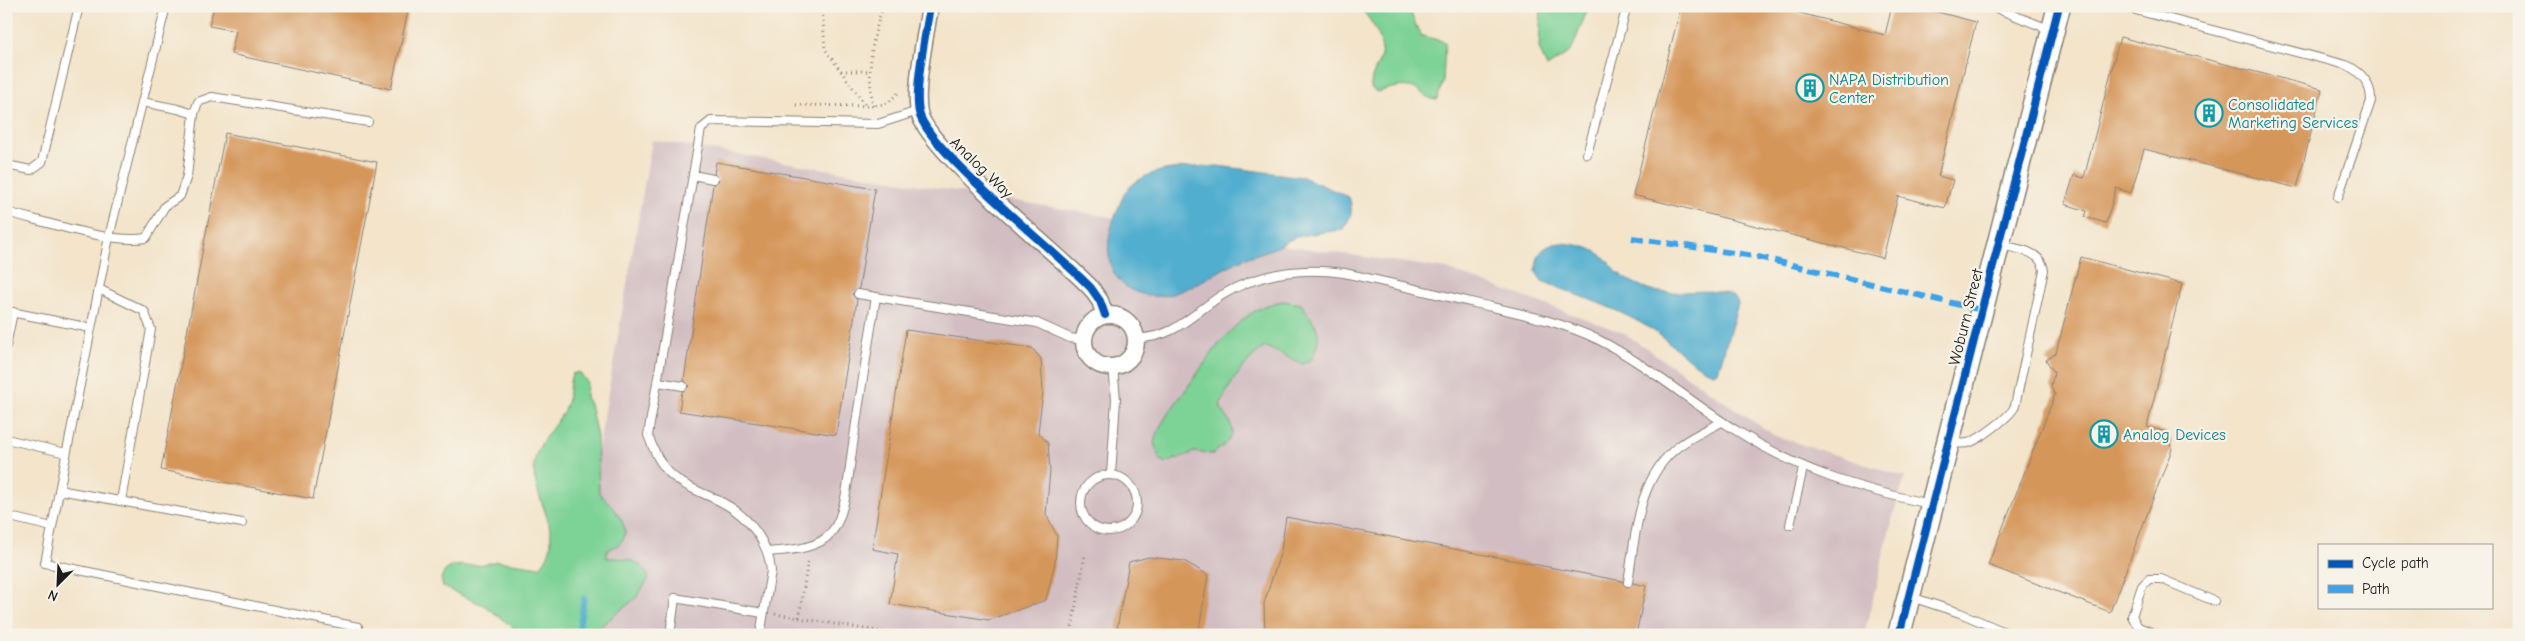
<svg xmlns="http://www.w3.org/2000/svg" width="2525" height="641" viewBox="0 0 2525 641" font-family="'Comic Neue',sans-serif">
  <rect width="100%" height="100%" fill="#f7f3e8"/>
  <filter id="ink" filterUnits="userSpaceOnUse"><feTurbulence type="fractalNoise" baseFrequency=".02" numOctaves="2"/><feDisplacementMap in="SourceGraphic" scale="10" xChannelSelector="R" yChannelSelector="G"/><feConvolveMatrix kernelMatrix="1 2 1 2 8 2 1 2 1" color-interpolation-filters="sRGB"/></filter>
  <filter id="wash" filterUnits="userSpaceOnUse"><feTurbulence type="fractalNoise" baseFrequency=".0096" numOctaves="4" result="noise"/><feDisplacementMap in="SourceGraphic" scale="20" xChannelSelector="R" yChannelSelector="G"/><feGaussianBlur stdDeviation="1.12" result="paint"/><feColorMatrix in="noise" values="0 0 0 0 0 0 0 0 0 0 0 0 0 0 0 0 0 1.4 0 .05"/><feComposite in="paint" operator="in"/></filter>
  <g filter="url(#wash)">
    <rect width="100%" height="100%" fill="#f3e4ca"/>
    <polygon fill="#d2bec2" points="652,140 1254,241 1447,269 1624,333 1775,436 1905,477 1893,516 1864,635 566,635"/>
    <g fill="#7dd296" stroke="#4c7759">
      <path d="M 1359,6 L 1408,6 L 1420,35 L 1445,42 L 1443,82 L 1437,100 C 1427,100 1422,91 1413,88 C 1401,84 1389,89 1377,92 L 1371,88 C 1370,75 1378,68 1381,55 C 1385,38 1369,18 1359,6 Z"/>
      <polygon points="1541,6 1589,6 1571,51 1547,67 1539,48"/>
      <path d="M 1283,301 L 1301,304 C 1317,327 1324,331 1312,359 L 1302,364 L 1266,347 C 1251,352 1225,390 1220,406 C 1236,432 1239,435 1212,454 L 1194,452 L 1166,463 L 1160,460 L 1154,443 C 1160,420 1174,407 1187,388 C 1211,355 1239,307 1283,301 Z"/>
      <path d="M 579,372 L 587,382 L 586,397 L 590,404 L 597,437 L 599,493 C 608,502 635,528 621,542 C 618,546 611,548 607,550 L 607,558 C 626,558 640,559 649,578 L 636,598 L 597,629 L 594,635 L 523,635 L 485,606 L 443,587 L 441,578 L 445,571 L 453,566 L 479,565 L 497,561 L 540,567 C 568,537 534,502 534,469 C 533,445 556,428 565,408 C 570,397 568,385 572,374 Z"/>
    </g>
    <g fill="#51aecf" stroke="#366576">
      <path d="M 1218,166 L 1303,177 L 1349,197 C 1354,211 1351,218 1342,230 C 1328,232 1311,233 1297,237 C 1290,239 1283,244 1277,247 C 1265,252 1252,255 1241,260 C 1217,270 1180,299 1153,296 C 1104,291 1101,246 1118,209 C 1121,201 1124,192 1131,186 C 1154,165 1189,168 1218,166 Z"/>
      <path d="M 1561,243 C 1573,244 1588,246 1598,253 C 1606,257 1611,266 1617,272 C 1626,280 1647,290 1659,292 C 1677,295 1734,283 1738,304 L 1718,372 L 1713,373 C 1691,366 1674,344 1654,331 C 1621,309 1578,296 1542,281 L 1536,272 C 1536,254 1542,245 1561,243 Z"/>
    </g>
    <g fill="none" stroke-linecap="round" stroke-linejoin="round">
      <polyline stroke="#51aecf" stroke-width="5.5" points="578,635 584,598"/>
    </g>
    <g id="blocks">
      <g fill="#d5965a">
        <polygon points="214,6 409,6 391,89 231,54 236,31 209,26"/>
        <polygon points="1681,6 1772,6 1885,35 1892,6 1914,6 1976,22 1938,176 1953,180 1945,208 1898,196 1883,258 1633,195"/>
        <polygon points="2120,37 2322,89 2297,188 2144,149 2131,193 2116,188 2106,223 2085,217 2087,211 2065,204 2074,175 2084,178"/>
        <polygon points="225,133 377,162 313,499 161,470"/>
        <polygon points="716,162 875,189 859,288 852,294 857,300 836,435 679,411 682,392 689,386 684,380 713,185 719,180 714,174"/>
        <polygon points="2081,257 2182,284 2147,427 2167,432 2171,439 2172,449 2110,612 1988,565 2055,395 2051,387 2054,372 2046,360 2056,353"/>
        <polygon points="906,330 1032,348 1041,359 1043,392 1038,432 1048,443 1050,471 1046,514 1057,536 1055,563 1046,600 989,620 890,604 898,554 872,549"/>
        <polygon points="1286,517 1622,581 1627,587 1633,583 1646,586 1636,635 1265,635 1264,603 1281,551"/>
        <polygon points="1149,557 1184,561 1208,575 1198,635 1116,635 1129,562"/>
      </g>
    </g>
  </g>
  <g filter="url(#ink)">
    <use href="#blocks" fill-opacity="0" stroke="#888073" stroke-width="1"/>
    <g fill="none" stroke-linecap="round" stroke-linejoin="round">
      <g stroke="#888073" stroke-width="10">
        <g id="lane">
          <polyline points="166,6 109,237 45,563 358,627"/>
          <polyline points="1991,6 2051,30"/>
          <path d="M 2120,6 L 2346,65 C 2362,72 2371,84 2371,101 L 2338,197"/>
          <polyline points="142,102 178,109 194,114"/>
          <polyline points="1587,154 1627,6"/>
          <polyline points="6,165 31,170 42,162 79,6"/>
          <polyline points="693,175 713,179"/>
          <path d="M 6,212 C 43,221 110,244 146,238 L 165,206 L 180,196 L 187,176 L 194,114 L 198,102 L 212,97 L 368,122"/>
          <polyline points="99,289 144,311 151,329 121,501"/>
          <polyline points="858,294 876,297"/>
          <polyline points="6,311 91,328"/>
          <path d="M 1136,338 C 1174,339 1192,314 1222,295 C 1259,273 1302,267 1344,273 C 1390,283 1437,294 1483,305 C 1523,314 1562,322 1599,340 C 1648,365 1690,402 1737,431 C 1802,472 1856,488 1930,504"/>
          <polyline points="6,346 13,312"/>
          <polyline points="658,382 683,386"/>
          <polyline points="6,439 66,453"/>
          <path d="M 1951,443 C 1957,443 1962,444 1968,443 C 1979,440 2011,416 2015,406 L 2044,270 C 2041,250 2016,249 2001,245"/>
          <polyline points="1111,475 1116,399 1113,367"/>
          <circle cx="1109" cy="503" r="28"/>
          <polyline points="59,490 242,523"/>
          <polyline points="6,516 52,527"/>
          <polyline points="1790,525 1803,468"/>
          <path d="M 767,552 C 788,550 817,550 831,533 C 847,514 849,469 853,444 C 860,395 868,346 876,297 L 1037,323 L 1070,338 L 1084,340"/>
          <path d="M 1628,582 C 1636,534 1637,478 1679,446 C 1692,436 1708,429 1722,422"/>
          <polyline points="1911,597 1960,613 2012,635"/>
          <polyline points="670,635 675,598 763,613"/>
          <path d="M 760,635 L 771,571 C 769,543 749,517 725,504 C 708,494 689,490 674,477 C 660,466 654,451 648,435 L 701,129 L 711,121 L 878,124 L 918,111"/>
          <polyline points="2158,635 2138,627 2132,616 2142,586 2149,579 2161,579 2214,601"/>
        </g>
      </g>
      <g stroke="#888073" stroke-width="19">
        <g id="street">
          <path d="M 930,6 C 926,33 914,89 919,112 C 925,148 1059,254 1091,288 L 1100,301 L 1105,315"/>
          <circle cx="1110" cy="341" r="26"/>
        </g>
      </g>
      <g stroke="#888073" stroke-width="25">
        <polyline id="secondary" points="1899,635 2059,6"/>
      </g>
      <g stroke="#888073" stroke-width="3" stroke-dasharray="1 4" stroke-linecap="butt">
        <polyline points="822,6 825,49 866,106"/>
        <polyline points="841,71 870,71"/>
        <polyline points="796,105 873,106 888,103 900,91"/>
        <path d="M 873,106 C 867,68 871,42 883,6"/>
        <polyline points="775,614 799,618 808,560"/>
        <polyline points="799,618 901,635"/>
        <polyline points="1068,635 1071,633 1085,555"/>
      </g>
      <use href="#lane" stroke="#fff" stroke-width="8"/>
      <use href="#street" stroke="#fff" stroke-width="16"/>
      <use href="#secondary" stroke="#fff" stroke-width="22"/>
      <polyline stroke="#3da2ea" stroke-width="6" stroke-dasharray="12 6" stroke-linecap="butt" points="1632,238 1754,256 1981,310"/>
      <g stroke="#f7f3e8" stroke-width="11">
        <g id="cycleway">
          <path d="M 930,6 C 926,33 914,89 919,112 C 925,148 1059,254 1091,288 L 1100,301 L 1105,315"/>
          <polyline points="1899,635 2059,6"/>
        </g>
      </g>
      <use href="#cycleway" stroke="#0057b8" stroke-width="8"/>
    </g>
  </g>
  <defs>
    <g id="building-ring" transform="scale(1.4375)"><circle r="9.5" fill="#f7f3e8" stroke="#0f9aa8" stroke-width="1.5"/><path d="M-4-6H4V6H1V3H-1V6H-4ZM-2.5-4.3h1.7v1.8h-1.7ZM.8-4.3h1.7v1.8H.8ZM-2.5-1h1.7V.8h-1.7ZM.8-1h1.7V.8H.8Z" fill="#0f9aa8"/></g>
  </defs>
  <g fill-rule="evenodd">
    <use href="#building-ring" x="1810" y="88"/>
    <use href="#building-ring" x="2209" y="113"/>
    <use href="#building-ring" x="2104" y="434"/>
  </g>
  <g text-anchor="middle" stroke-width="4.5" stroke-linejoin="round" paint-order="stroke">
    <g font-size="16" fill="#0d838f" stroke="#f7f3e8" text-anchor="start">
      <text x="1829" y="85">NAPA Distribution<tspan x="1829" dy="18">Center</tspan></text>
      <text x="2228" y="110">Consolidated<tspan x="2228" dy="18">Marketing Services</tspan></text>
      <text x="2123" y="440">Analog Devices</text>
    </g>
    <g font-size="16" fill="#1c1c1c" stroke="#f7f3e8">
      <text transform="translate(982 167) rotate(44)" y="6">Analog Way</text>
      <text transform="translate(1965 317) rotate(-76)" y="6">Woburn Street</text>
    </g>
  </g>
  <rect width="2525" height="641" fill="none" stroke="#f7f3e8" stroke-width="25"/>
  <rect x="2318" y="544" width="175" height="65" fill="#f7f3e8" stroke="#9f9d96"/>
  <rect x="2328" y="560" width="25" height="8" fill="#0057b8" stroke="#9f9d96"/>
  <text x="2362" y="568" font-size="15" fill="#1c1c1c">Cycle path</text>
  <rect x="2328" y="585" width="25" height="8" fill="#3da2ea" stroke="#9f9d96"/>
  <text x="2362" y="594" font-size="15" fill="#1c1c1c">Path</text>
  <g transform="translate(58 584) rotate(204)" stroke="#f7f3e8" stroke-width="4" paint-order="stroke">
  <path d="M0-4L9 19L0 12L-9 19Z" fill="#1c1c1c"/>
  <text y="-8" font-size="14" font-weight="bold" text-anchor="middle" fill="#1c1c1c">N</text>
  </g>
</svg>
